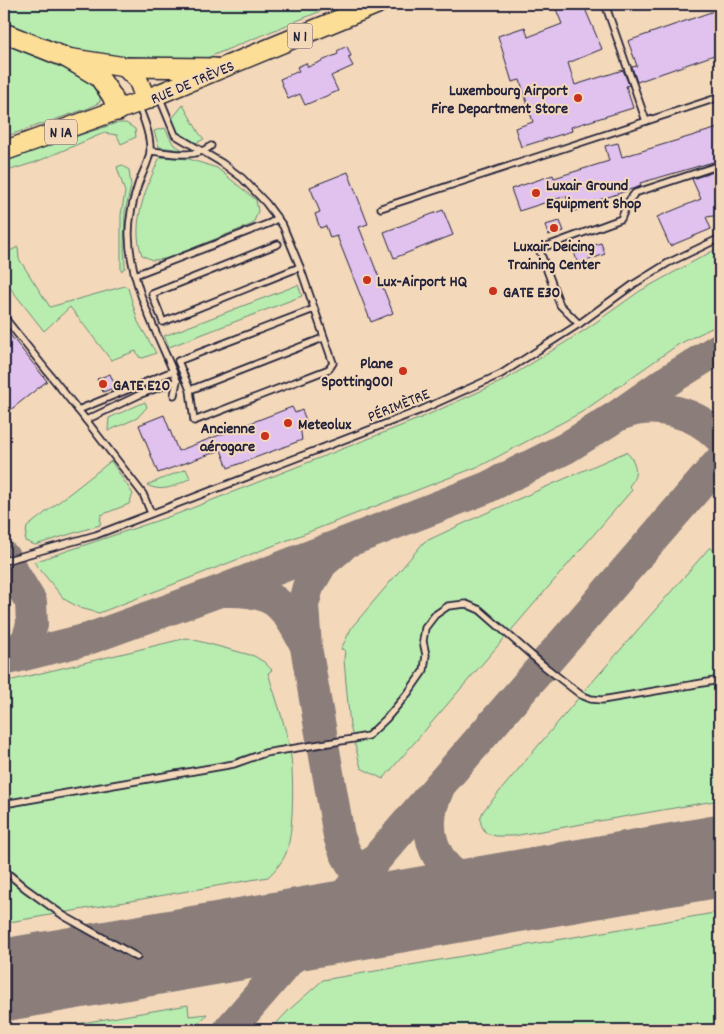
<svg xmlns="http://www.w3.org/2000/svg" width="724" height="1034" viewBox="0 0 724 1034" font-family="Dekko,sans-serif">
  <rect width="100%" height="100%" fill="#f3d8ba"/>
  <filter id="ink" filterUnits="userSpaceOnUse"><feTurbulence type="fractalNoise" baseFrequency=".02" numOctaves="2"/><feDisplacementMap in="SourceGraphic" scale="10" xChannelSelector="R" yChannelSelector="G"/><feConvolveMatrix kernelMatrix="1 2 1 2 8 2 1 2 1" color-interpolation-filters="sRGB"/></filter>
  <g filter="url(#ink)">
    <g fill="#b8edaf" stroke="#6d8875">
      <polygon points="4,4 338,4 204,59 148,63 90,55 4,24"/>
      <polygon points="4,44 93,80 100,94 100,102 89,108 4,137"/>
      <polygon points="183,105 199,133 204,139 196,143 176,131 171,120"/>
      <polygon points="117,123 126,123 135,129 136,137 121,144 117,135 104,133 36,162 4,172 4,160"/>
      <polygon points="165,128 173,144 183,150 159,147 154,131"/>
      <path d="M 160,157 L 189,159 L 217,168 L 256,200 L 258,211 L 253,224 L 165,259 L 152,260 L 142,255 C 130,223 147,186 160,157 Z"/>
      <polygon points="122,165 129,170 131,186 125,212 124,246 125,268 121,271 121,215 125,192 117,167"/>
      <polygon points="18,247 19,259 50,307 125,286 128,288 138,322 156,353 143,358 139,357 136,351 111,360 70,307 44,331 4,280 4,254"/>
      <polygon points="720,247 720,324 679,344 582,412 482,465 99,613 80,608 64,599 34,562 177,514 421,418 505,380 585,330 640,291"/>
      <polygon points="298,285 302,296 169,347 164,336"/>
      <polygon points="145,402 147,407 137,418 108,431 109,418"/>
      <path d="M 626,452 C 637,462 639,475 629,486 L 632,490 L 383,779 L 361,768 L 350,726 L 344,660 L 345,650 L 341,649 L 352,627 L 424,542 L 484,514 Z"/>
      <polygon points="111,461 133,494 129,504 101,515 100,525 35,545 25,541 27,527"/>
      <path d="M 186,469 L 190,478 C 176,486 162,493 147,485 Z"/>
      <path d="M 710,547 L 720,557 L 720,800 L 513,836 L 496,836 L 486,833 C 480,824 478,819 484,810 L 581,695 Z"/>
      <path d="M 187,638 L 254,656 L 264,662 L 272,670 L 268,673 C 276,699 285,724 290,750 C 294,773 294,832 286,853 C 282,863 275,870 268,877 L 4,923 L 4,682 Z"/>
      <polygon points="720,912 720,1030 270,1030 289,1010 323,980"/>
      <polygon points="188,1005 189,1016 207,1014 193,1030 41,1030"/>
    </g>
    <g fill="none" stroke-linecap="round" stroke-linejoin="round">
      <g stroke="#8a7d7a" stroke-width="32">
        <path d="M 622,414 C 654,401 697,412 720,438"/>
        <path d="M 341,547 L 322,563 L 308,587 L 303,605 L 306,647 L 339,836 C 350,873 378,901 419,903 C 429,904 439,903 450,903"/>
        <polyline points="4,557 31,602 32,625 27,640 16,652 4,659"/>
        <path d="M 225,591 C 272,590 283,601 304,642"/>
        <polyline points="4,660 88,639 220,591 486,488 566,448 617,416 664,383 720,348"/>
        <path d="M 438,790 C 421,826 431,863 466,883 C 479,890 494,892 508,893"/>
        <path d="M 270,932 C 295,927 317,922 337,904 L 720,461"/>
        <polyline points="233,940 270,932 289,924"/>
        <polyline points="229,1030 328,915"/>
      </g>
      <polyline stroke="#8a7d7a" stroke-width="82" points="4,980 720,856"/>
    </g>
    <g fill="#e1c2ef" stroke="#22223b">
      <polygon points="569,4 583,4 602,49 568,63 575,85 623,70 629,85 626,86 633,108 571,127 572,131 521,147 515,128 533,122 520,80 512,82 498,36 525,27 528,37 562,24 556,9"/>
      <polygon points="714,11 720,28 720,53 637,82 632,67 637,66 628,41"/>
      <polygon points="347,46 351,56 348,57 353,66 331,76 338,91 305,105 300,94 288,99 280,79 299,71 297,67 306,63 308,67 338,54 337,51"/>
      <polygon points="718,128 720,135 720,160 640,183 641,186 590,203 591,206 571,212 566,196 519,211 511,189 553,175 554,178 609,161 605,146 618,143 622,157"/>
      <polygon points="720,170 720,215 706,217 711,229 670,246 657,217 701,199 692,179"/>
      <polygon points="348,172 368,224 359,227 393,313 371,322 337,236 330,238 326,226 320,228 315,214 320,212 310,187"/>
      <polygon points="443,210 453,235 394,258 384,232"/>
      <polygon points="560,221 564,231 548,235 545,225"/>
      <polygon points="601,243 605,254 578,264 574,252"/>
      <polygon points="4,327 47,381 4,415"/>
      <polygon points="110,374 116,387 103,392 97,379"/>
      <polygon points="292,407 295,413 302,410 307,423 300,426 302,440 228,468 221,450 158,473 139,425 164,415 178,451"/>
    </g>
    <g fill="none" stroke-linecap="round" stroke-linejoin="round">
      <g stroke="#22223b" stroke-width="9">
        <g id="lane">
          <polyline points="605,4 646,121"/>
          <polyline points="719,4 720,6"/>
          <polyline points="159,96 175,135 222,163 242,178 266,203 283,226 300,267 333,363 329,369 194,421 190,390 178,361 314,309"/>
          <path d="M 138,105 C 144,119 150,134 150,149 C 151,159 141,175 138,185 C 133,200 129,218 129,234 C 130,287 158,333 177,381 L 174,395"/>
          <path d="M 151,151 C 171,153 194,159 211,146"/>
          <polyline points="381,208 720,97"/>
          <polyline points="278,244 152,294 163,322 300,267"/>
          <polyline points="135,275 270,223 278,218"/>
          <polyline points="4,317 86,420 143,494 151,513"/>
          <polyline points="579,324 560,305 539,249 621,219 628,202 635,193 720,165"/>
          <polyline points="190,390 323,338"/>
          <polyline points="78,410 173,371"/>
          <polyline points="86,420 141,394 177,381"/>
          <polyline points="4,561 96,535 421,410 501,374 579,324 634,284 668,263 720,238"/>
          <polyline points="4,804 234,764 265,753 353,739 368,736 386,719 408,693 424,670 426,655 423,641 425,628 435,615 448,606 466,604 480,610 544,666 581,695 591,699 602,700 720,680"/>
          <polyline points="4,870 25,888 64,916 137,957"/>
        </g>
      </g>
      <g stroke="#22223b" stroke-width="22">
        <g id="primary">
          <polyline points="4,33 67,58 99,77 112,96 118,111"/>
          <polyline points="67,58 125,67 215,68"/>
          <polyline points="125,67 138,80 146,100"/>
          <polyline points="4,151 137,103 377,4"/>
        </g>
      </g>
      <use href="#lane" stroke="#f3d8ba" stroke-width="5.5"/>
      <use href="#primary" stroke="#fcde96" stroke-width="19"/>
    </g>
  </g>
  <g fill="#c8321e" stroke="#f3d8ba" stroke-width="2">
    <circle cx="578" cy="98" r="5"/>
    <circle cx="536" cy="193" r="5"/>
    <circle cx="554" cy="228" r="5"/>
    <circle cx="367" cy="280" r="5"/>
    <circle cx="493" cy="291" r="5"/>
    <circle cx="403" cy="371" r="5"/>
    <circle cx="103" cy="384" r="5"/>
    <circle cx="288" cy="423" r="5"/>
    <circle cx="265" cy="436" r="5"/>
  </g>
  <g text-anchor="middle" stroke-width="4" stroke-linejoin="round" paint-order="stroke">
    <g fill="#f3d8ba" stroke="#615961" stroke-width="1">
      <rect x="287.5" y="23.5" width="25" height="25" rx="4"/>
      <rect x="45" y="119.5" width="32" height="25" rx="4"/>
    </g>
    <g font-size="15" font-weight="bold" fill="#22223b">
      <text x="300" y="41">N 1</text>
      <text x="61" y="137">N 1A</text>
    </g>
    <g font-size="16" fill="#22223b" stroke="#f3d8ba">
      <text transform="translate(192 81) rotate(-23)" y="6">RUE DE TRÈVES</text>
      <text transform="translate(398 404) rotate(-22)" y="6">PÉRIMÈTRE</text>
    </g>
    <g font-size="16" font-weight="bold" fill="#22223b" stroke="#f3d8ba" text-anchor="start">
      <text x="568" y="95" text-anchor="end">Luxembourg Airport<tspan x="568" dy="18">Fire Department Store</tspan></text>
      <text x="546" y="190">Luxair Ground<tspan x="546" dy="18">Equipment Shop</tspan></text>
      <text x="554" y="251" text-anchor="middle">Luxair Deicing<tspan x="554" dy="18">Training Center</tspan></text>
      <text x="377" y="286">Lux-Airport HQ</text>
      <text x="503" y="297">GATE E30</text>
      <text x="393" y="368" text-anchor="end">Plane<tspan x="393" dy="18">Spotting001</tspan></text>
      <text x="113" y="390">GATE E20</text>
      <text x="298" y="429">Meteolux</text>
      <text x="255" y="433" text-anchor="end">Ancienne<tspan x="255" dy="18">aérogare</tspan></text>
    </g>
  </g>
  <rect width="724" height="1034" fill="none" stroke="#f3d8ba" stroke-width="20"/>
  <rect x="10" y="10" width="704" height="1014" fill="none" stroke="#22223b" stroke-width="2" filter="url(#ink)"/>
</svg>
